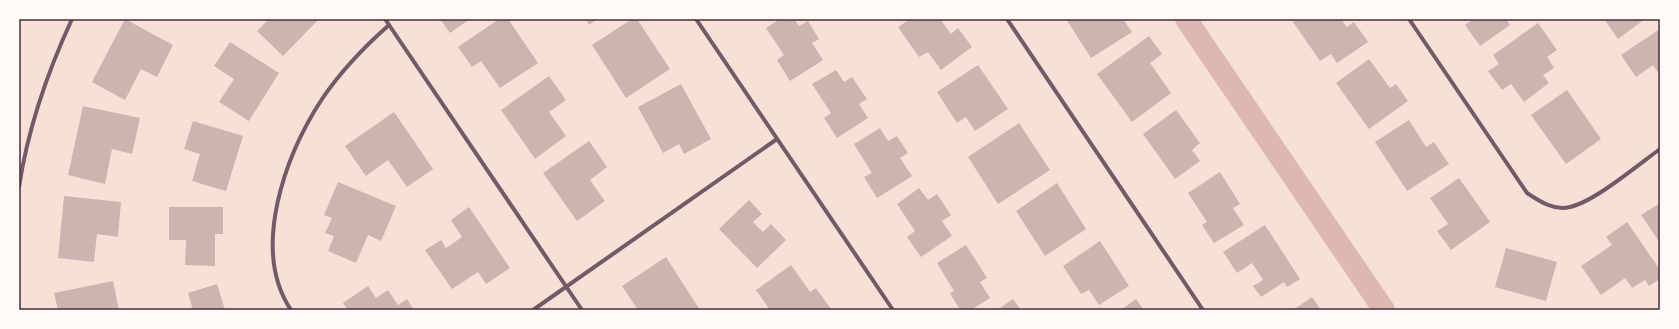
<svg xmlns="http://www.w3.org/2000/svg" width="1679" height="329" viewBox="0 0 1679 329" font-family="Poppins,sans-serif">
  <rect width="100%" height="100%" fill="#f7e1d7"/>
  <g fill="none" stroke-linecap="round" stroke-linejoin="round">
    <polyline stroke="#dcb8b0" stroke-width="22" points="1186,19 1384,310"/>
  </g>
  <g fill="#ccb4b1">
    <polygon points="125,19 173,45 157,77 141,69 125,100 92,82"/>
    <polygon points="269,19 319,19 283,56 257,31"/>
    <polygon points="440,19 470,19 450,33"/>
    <polygon points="499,19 508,19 538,63 500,88 481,61 472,67 458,47"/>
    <polygon points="586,19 597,19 589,25"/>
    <polygon points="632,19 637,19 670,69 626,98 592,45"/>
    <polygon points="780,19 794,19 799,26 808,21 819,39 812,43 823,60 790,81 777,60 784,55 766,28"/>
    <polygon points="910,19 940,19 951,34 958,28 972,47 941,70 928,52 919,57 898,27"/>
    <polygon points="1066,19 1123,19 1132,32 1091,58"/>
    <polygon points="1298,19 1341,19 1347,27 1354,22 1368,42 1337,63 1331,54 1320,61 1293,22"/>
    <polygon points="1473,19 1506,19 1510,25 1480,46 1465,25"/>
    <polygon points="1604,19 1645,19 1618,39"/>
    <polygon points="1538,23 1557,50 1547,57 1554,68 1543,75 1549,83 1524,102 1511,84 1502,90 1488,71 1499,64 1493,55"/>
    <polygon points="1660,29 1660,75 1653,65 1636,77 1621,55"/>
    <polygon points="1149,36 1162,54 1150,63 1171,93 1132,122 1097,74"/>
    <polygon points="230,42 279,73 249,121 219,102 234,79 214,66"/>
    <polygon points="1369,59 1390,88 1396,84 1408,101 1369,129 1336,83"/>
    <polygon points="978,65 1008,109 975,131 966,117 957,123 937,92"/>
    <polygon points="836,70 844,82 852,77 867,99 859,104 868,118 837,138 824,118 831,113 812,84"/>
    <polygon points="549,76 566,100 549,112 566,136 535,159 501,110"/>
    <polygon points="681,84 711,139 684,154 679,144 663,153 638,107"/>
    <polygon points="1567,90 1601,139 1566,164 1531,115"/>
    <polygon points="83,106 140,118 132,154 112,149 105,184 68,175"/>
    <polygon points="1176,110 1200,143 1192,150 1200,161 1175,179 1143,134"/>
    <polygon points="394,112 433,169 407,187 388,160 366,176 345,146"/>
    <polygon points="1409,120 1426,147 1434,142 1449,164 1407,191 1375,142"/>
    <polygon points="193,121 243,136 226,191 192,181 200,154 184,149"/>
    <polygon points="1019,123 1050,170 998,204 968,157"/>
    <polygon points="880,128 888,141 897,136 908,153 900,158 912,176 877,198 864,177 872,173 854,144"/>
    <polygon points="589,141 607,167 590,180 605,201 577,221 543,173"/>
    <polygon points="1220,172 1240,204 1233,208 1244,225 1214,243 1202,225 1207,222 1188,193"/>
    <polygon points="1459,178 1490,222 1451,250 1437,231 1448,224 1430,198"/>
    <polygon points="338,182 396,206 381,241 368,235 356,263 328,251 334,236 325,233 332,218 324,215"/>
    <polygon points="1057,183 1086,229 1045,256 1016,211"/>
    <polygon points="919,188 928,200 937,194 951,215 942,221 952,236 921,257 907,237 915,231 897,204"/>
    <polygon points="64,196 121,202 118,237 97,234 94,262 58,258"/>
    <polygon points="749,200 762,214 753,222 763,232 771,224 786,240 757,268 719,229"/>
    <polygon points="1660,203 1660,243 1641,215"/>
    <polygon points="169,207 223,207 223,234 215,234 215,266 185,265 186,240 169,240"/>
    <polygon points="469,207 510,268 486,284 478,272 452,289 425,250 441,240 446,248 462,237 451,220"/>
    <polygon points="1627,222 1660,270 1660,279 1649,286 1645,280 1632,288 1625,278 1601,295 1581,266 1612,245 1606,237"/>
    <polygon points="1265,225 1300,279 1287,287 1284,282 1261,297 1253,286 1263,280 1252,263 1237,273 1223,252"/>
    <polygon points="1100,241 1129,286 1099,305 1089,290 1081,294 1063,266"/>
    <polygon points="966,245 987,278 980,282 990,298 971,310 960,310 950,293 954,291 937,263"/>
    <polygon points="1506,248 1557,262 1546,301 1495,287"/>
    <polygon points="666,257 700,310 638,310 622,286"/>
    <polygon points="791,265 810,292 816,288 831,309 828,310 770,310 756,290"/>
    <polygon points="113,281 119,310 58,310 54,293"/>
    <polygon points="217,284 225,310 193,310 188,293"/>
    <polygon points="368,286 376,298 388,290 398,305 407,299 414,310 348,310 343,303"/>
    <polygon points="1312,297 1321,310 1293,310"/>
    <polygon points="1013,299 1021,310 997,310"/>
    <polygon points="1136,299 1144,310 1121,310"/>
  </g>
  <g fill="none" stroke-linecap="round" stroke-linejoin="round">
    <g stroke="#755966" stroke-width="4">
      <polyline points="385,19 582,310"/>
      <polyline points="696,19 893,310"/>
      <polyline points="1007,19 1203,310"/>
      <path d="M 1409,19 L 1527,193 C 1539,201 1554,211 1570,207 C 1594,202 1638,165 1660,149"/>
      <path d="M 19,187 C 28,128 47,73 72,19"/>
      <path d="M 291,310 C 250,249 286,154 322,99 C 341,71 364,47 389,25"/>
      <polyline points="533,310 777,139"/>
    </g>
  </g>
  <rect width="1679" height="329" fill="none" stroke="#fffaf5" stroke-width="40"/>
  <rect x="20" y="20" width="1639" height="289" fill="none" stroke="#4a2c40" stroke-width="1.5"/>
</svg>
